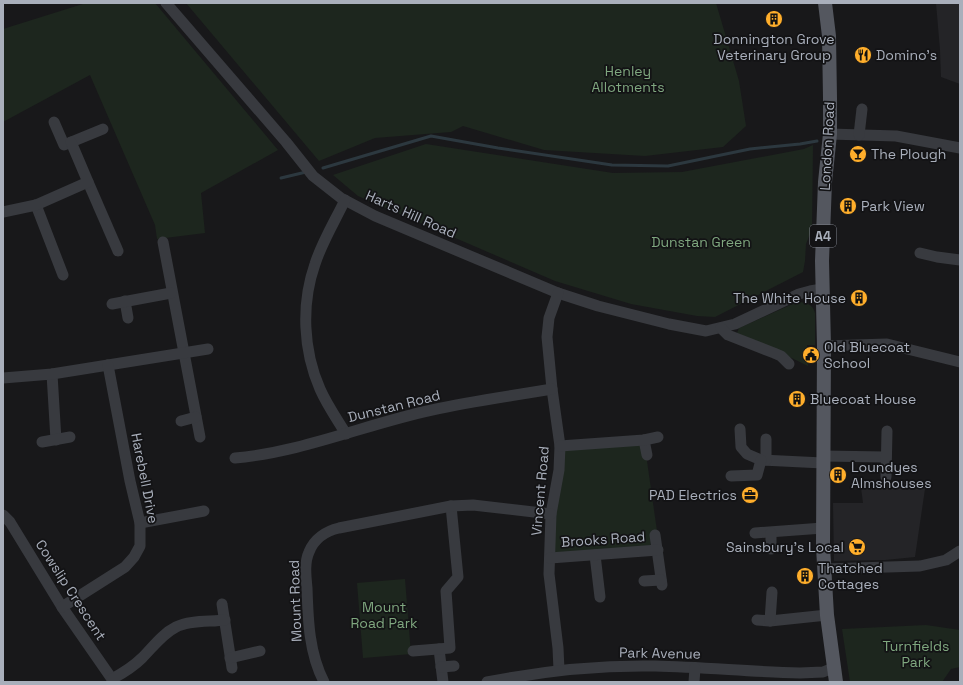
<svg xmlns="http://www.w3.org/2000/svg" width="963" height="685" viewBox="0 0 963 685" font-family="'Space Grotesk',sans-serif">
  <rect width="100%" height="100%" fill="#18181a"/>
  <g fill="#242427">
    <polygon points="936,3 960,3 960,84 941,77 940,50"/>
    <polygon points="860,480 926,482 915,557 885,560 834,561 833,503 863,503"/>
  </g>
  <g fill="#1d261e">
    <polygon points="86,3 155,3 278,150 201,193 205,233 157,239 155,225 90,75 3,122 3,29"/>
    <polygon points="186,3 716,3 739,81 746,126 723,147 645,156 544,150 463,126 451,132 375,138 319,161"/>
    <polygon points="426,144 613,173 682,172 804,149 813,145 812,229 806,244 805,261 803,272 715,317 697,316 631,304 555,281 358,196 333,175"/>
    <path d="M 797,302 C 805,302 813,304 815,313 L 815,345 L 807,345 L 808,366 L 765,345 L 737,333 L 739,328 Z"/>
    <polygon points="644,440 658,538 651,539 650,547 549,558 559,446"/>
    <polygon points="405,579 411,654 363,658 357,583"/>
    <polygon points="926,625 960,630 960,667 951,669 942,682 850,682 842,629"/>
  </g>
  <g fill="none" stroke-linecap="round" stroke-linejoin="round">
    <g stroke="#2c383f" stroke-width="3">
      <polyline points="323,168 431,136 498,148 612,165 668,166 750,149 800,144 817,141"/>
      <polyline points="281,178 306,172"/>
    </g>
    <g stroke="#383a3f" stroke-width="11">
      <polyline points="166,3 286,142 313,176 341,198 375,216 558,293 598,306 669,324 706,331 735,324 799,294 810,291 822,289"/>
      <polyline points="54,122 64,145 103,129"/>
      <polyline points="830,134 896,136 960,148"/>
      <polyline points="859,135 862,109"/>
      <polyline points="88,182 118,251"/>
      <path d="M 345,200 C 335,221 322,242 315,264 C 301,304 303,350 320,389 C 327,405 337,419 346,434"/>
      <polyline points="36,205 63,275"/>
      <polyline points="3,212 36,205 88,182 71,142"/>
      <polyline points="163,242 200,437"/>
      <polyline points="920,253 937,257 960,260"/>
      <polyline points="558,293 549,318 547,337 552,389 560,446 559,470 551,514 549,574 558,648 559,670"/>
      <polyline points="125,301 128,318"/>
      <polyline points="112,304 171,293"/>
      <polyline points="721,328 728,335 774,353 781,356 789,364"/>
      <polyline points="824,346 887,344 960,362"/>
      <polyline points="52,374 56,440"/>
      <polyline points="3,378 52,374 208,349"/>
      <polyline points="181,421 196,417"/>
      <polyline points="740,429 741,447 747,454 761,460 823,463"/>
      <polyline points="766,439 766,460"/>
      <polyline points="644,440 647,455"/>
      <polyline points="42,442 70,437"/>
      <polyline points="560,446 644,440 658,437"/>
      <polyline points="823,456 886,457"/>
      <path d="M 235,458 C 303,452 366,424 432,410 C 472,401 512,396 552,389"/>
      <polyline points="731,476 757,475 761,460"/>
      <polyline points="886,477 887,431"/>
      <polyline points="3,515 10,522 62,607 114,682"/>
      <polyline points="140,523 204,511"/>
      <polyline points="755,533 823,528"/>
      <polyline points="771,533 771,549"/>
      <polyline points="655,535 662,585"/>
      <polyline points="595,555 600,597"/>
      <polyline points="550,558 658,550"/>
      <polyline points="824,569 920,566 946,560 960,551"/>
      <polyline points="644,581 661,580"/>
      <polyline points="222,604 232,668"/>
      <polyline points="62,607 125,567 134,557 140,546 140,523 130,481 108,365"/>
      <polyline points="757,620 770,621 827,615"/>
      <polyline points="770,621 772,592"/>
      <polyline points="439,649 443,682"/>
      <polyline points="413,651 450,648 446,591 458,577 451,506"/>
      <polyline points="230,658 260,651"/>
      <polyline points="441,667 454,666"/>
      <path d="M 112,679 C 123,673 133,667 142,658 C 153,647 162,634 176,627 C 190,620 210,622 225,620"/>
      <path d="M 324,682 C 309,653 308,620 307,588 C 306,577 304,563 309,552 C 314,539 326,531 339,528 L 451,506 L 473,505 L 551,514"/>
      <path d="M 487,682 C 542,671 599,665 655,666 C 704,667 752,672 800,673 L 823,672 L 833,668"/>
      <polyline points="694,682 695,668"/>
    </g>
    <polyline stroke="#54575f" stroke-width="14" points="825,3 829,36 830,98 830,134 825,182 822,261 824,346 823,547 827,615 836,682"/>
  </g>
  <defs>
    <g id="building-disc" transform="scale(0.9)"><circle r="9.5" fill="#ffae2b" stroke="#131315"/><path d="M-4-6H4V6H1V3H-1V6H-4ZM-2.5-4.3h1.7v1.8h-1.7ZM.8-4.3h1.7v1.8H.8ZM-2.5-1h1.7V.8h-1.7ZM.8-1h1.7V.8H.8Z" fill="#111"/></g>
    <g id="restaurant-disc" transform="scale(0.9)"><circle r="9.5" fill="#ffae2b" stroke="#131315"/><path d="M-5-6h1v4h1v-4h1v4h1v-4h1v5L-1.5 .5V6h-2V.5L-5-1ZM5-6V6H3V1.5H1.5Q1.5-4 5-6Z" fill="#111"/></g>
    <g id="bar-disc" transform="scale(0.9)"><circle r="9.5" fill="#ffae2b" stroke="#131315"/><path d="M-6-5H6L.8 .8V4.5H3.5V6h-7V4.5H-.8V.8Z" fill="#111"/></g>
    <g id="civic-disc" transform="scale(0.9)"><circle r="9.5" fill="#ffae2b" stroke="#131315"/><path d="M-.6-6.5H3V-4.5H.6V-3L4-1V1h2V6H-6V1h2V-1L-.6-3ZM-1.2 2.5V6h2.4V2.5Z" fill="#111"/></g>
    <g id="office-disc" transform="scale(0.9)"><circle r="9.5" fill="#ffae2b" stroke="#131315"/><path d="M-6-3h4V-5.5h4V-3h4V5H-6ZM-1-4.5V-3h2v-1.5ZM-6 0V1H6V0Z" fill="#111"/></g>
    <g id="supermarket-disc" transform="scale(0.9)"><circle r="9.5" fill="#ffae2b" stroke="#131315"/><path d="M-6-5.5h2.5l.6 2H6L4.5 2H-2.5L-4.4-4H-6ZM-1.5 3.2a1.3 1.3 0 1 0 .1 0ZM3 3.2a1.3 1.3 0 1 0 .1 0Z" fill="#111"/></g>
  </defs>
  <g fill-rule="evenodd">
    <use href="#building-disc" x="774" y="19"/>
    <use href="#restaurant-disc" x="863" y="55"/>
    <use href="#bar-disc" x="858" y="154"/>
    <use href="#building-disc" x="848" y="206"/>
    <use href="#building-disc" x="859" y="298"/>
    <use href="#civic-disc" x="811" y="355"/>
    <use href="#building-disc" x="797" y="399"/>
    <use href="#building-disc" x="838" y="475"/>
    <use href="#office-disc" x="750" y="495"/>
    <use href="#supermarket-disc" x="857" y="547"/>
    <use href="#building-disc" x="805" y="576"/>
  </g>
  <g text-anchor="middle" stroke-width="3.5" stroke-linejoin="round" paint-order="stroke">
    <rect fill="#131315" stroke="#7c8089" stroke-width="1" x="810" y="225" width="26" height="22" rx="3"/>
    <g font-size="13" font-weight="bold" fill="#a9afbb">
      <text x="823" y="241">A4</text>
    </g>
    <g font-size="14" fill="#a9afbb" stroke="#131315" text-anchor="start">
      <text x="774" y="44" text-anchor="middle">Donnington Grove<tspan x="774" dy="16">Veterinary Group</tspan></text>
      <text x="876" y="60">Domino's</text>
      <text x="871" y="159">The Plough</text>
      <text x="861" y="211">Park View</text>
      <text x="846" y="303" text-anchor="end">The White House</text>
      <text x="824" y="352">Old Bluecoat<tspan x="824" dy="16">School</tspan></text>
      <text x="810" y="404">Bluecoat House</text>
      <text x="851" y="472">Loundyes<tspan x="851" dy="16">Almshouses</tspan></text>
      <text x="737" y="500" text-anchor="end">PAD Electrics</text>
      <text x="844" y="552" text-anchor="end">Sainsbury's Local</text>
      <text x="818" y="573">Thatched<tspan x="818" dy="16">Cottages</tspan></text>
    </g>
    <g font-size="14" fill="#7fa77f" stroke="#131315">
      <text x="628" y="76">Henley<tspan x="628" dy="16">Allotments</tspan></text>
      <text x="701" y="247">Dunstan Green</text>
      <text x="384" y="612">Mount<tspan x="384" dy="16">Road Park</tspan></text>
      <text x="916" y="651">Turnfields<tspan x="916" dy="16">Park</tspan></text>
    </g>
    <g font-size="14" fill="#a9afbb" stroke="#131315">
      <text transform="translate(827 146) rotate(-87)" y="5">London Road</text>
      <text transform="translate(411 214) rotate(24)" y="5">Harts Hill Road</text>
      <text transform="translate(394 406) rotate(-14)" y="5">Dunstan Road</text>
      <text transform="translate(145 478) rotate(79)" y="5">Harebell Drive</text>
      <text transform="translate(540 491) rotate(-85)" y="5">Vincent Road</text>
      <text transform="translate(603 539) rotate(-4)" y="5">Brooks Road</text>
      <text transform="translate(71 590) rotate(57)" y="5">Cowslip Crescent</text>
      <text transform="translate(295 601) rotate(-92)" y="5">Mount Road</text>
      <text transform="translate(660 653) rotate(1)" y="5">Park Avenue</text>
    </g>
  </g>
  <rect width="963" height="685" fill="none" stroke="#a9afbb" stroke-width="8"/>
</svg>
